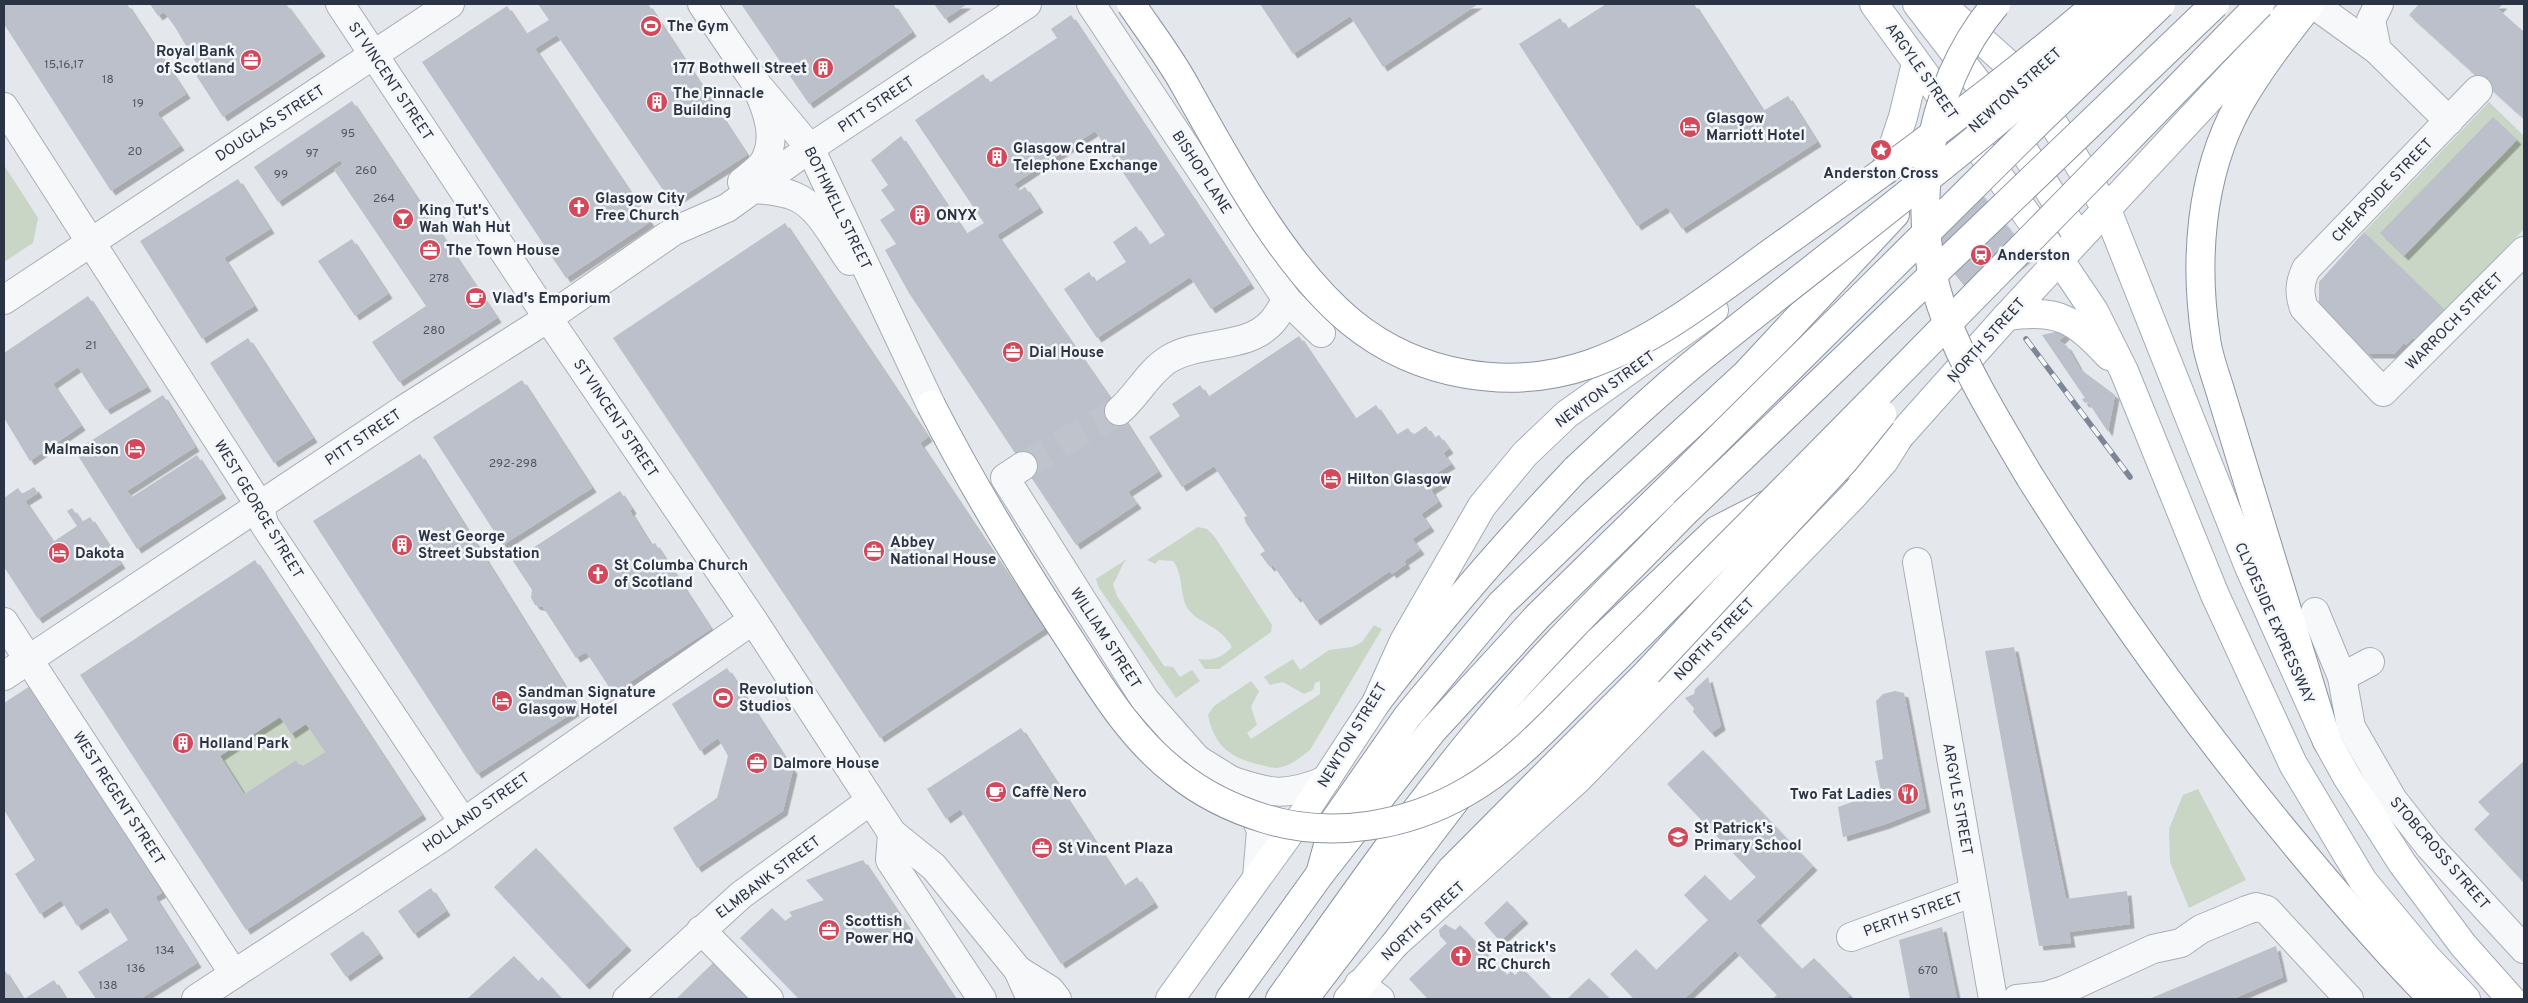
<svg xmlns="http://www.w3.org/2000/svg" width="2528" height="1003" viewBox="0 0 2528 1003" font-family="Overpass,sans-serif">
  <defs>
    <filter id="shadow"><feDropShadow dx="4.5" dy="4.5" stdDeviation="0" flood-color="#0004"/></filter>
  </defs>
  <rect width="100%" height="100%" fill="#e4e7ec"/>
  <g fill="#c9d6c5">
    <polygon points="2489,102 2524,136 2524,229 2446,311 2364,232"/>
    <polygon points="4,165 38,218 33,243 4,262"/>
    <path d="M 1198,527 L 1207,529 L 1214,536 L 1272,625 L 1271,632 L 1219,669 L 1205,669 L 1198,659 C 1213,661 1221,658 1232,647 C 1220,625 1199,624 1188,609 C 1179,595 1184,575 1173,561 L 1159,560 L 1155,564 L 1147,560 Z"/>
    <path d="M 1127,559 C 1120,567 1119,575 1113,584 L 1117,596 L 1164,666 L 1173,667 L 1180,677 L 1192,670 L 1200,681 L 1176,698 L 1099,588 L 1096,579 Z"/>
    <path d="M 1374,625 L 1382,629 L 1310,750 C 1300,758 1289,767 1276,768 C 1270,768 1262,765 1257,764 C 1228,757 1214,744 1208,715 L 1214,706 L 1251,681 L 1259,691 L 1251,707 L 1257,725 L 1247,733 L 1251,739 L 1320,694 L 1320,681 L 1315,683 L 1313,690 L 1304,694 L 1283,682 L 1270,685 L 1264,677 L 1293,659 L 1300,670 L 1329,650 L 1352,647 L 1362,642 Z"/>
    <polygon points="280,717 291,734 306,724 325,752 301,767 296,760 244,794 220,756"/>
    <polygon points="2198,789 2246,880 2189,908 2170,862 2169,829 2183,795"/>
  </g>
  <g fill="#bbc0ca" fill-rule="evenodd" filter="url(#shadow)">
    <polygon points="4,4 127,4 186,94 157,113 180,146 111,191 4,24"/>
    <polygon points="150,4 286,4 321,52 223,117 194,72 199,68 175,27 164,12 158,16"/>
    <polygon points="538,4 648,4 747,155 672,203 557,35 547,41 535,49 650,222 566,278 422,62 507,6 526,34 549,20"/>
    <polygon points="741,4 893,4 912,32 809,104"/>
    <polygon points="934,4 967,4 945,19"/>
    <polygon points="1260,4 1478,4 1383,67 1350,16 1293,54"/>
    <polygon points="1606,4 1694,4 1763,111 1788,96 1817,142 1682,229 1667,207 1637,226 1519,44 1560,18 1567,29"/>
    <polygon points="2419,4 2503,4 2498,9 2524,32 2524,119 2409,15"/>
    <polygon points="1071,15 1250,284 1211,309 1190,277 1097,338 1064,289 1089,272 1095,282 1126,262 1113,242 1136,226 1149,245 1165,235 1095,131 1014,184 1019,191 1025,187 1039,208 997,235 1119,411 1158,472 1128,492 1137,504 1076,545 909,293 885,250 896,244 880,220 895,210 881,190 888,185 871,160 901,136 966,234 984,223 915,120 983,74 989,83 1057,38 1051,29"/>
    <polygon points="352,101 497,318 399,382 372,342 426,306 334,170 343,164 340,160 278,202 254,167"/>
    <polygon points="2493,117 2517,140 2404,256 2380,233"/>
    <polygon points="1968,178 2030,255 1975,299 1913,223"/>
    <polygon points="238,179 270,229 224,258 254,306 202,339 140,241"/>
    <polygon points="785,223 928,437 920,443 1044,629 880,738 613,338"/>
    <polygon points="2364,232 2446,311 2416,340 2413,338 2406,345 2404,343 2394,354 2368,354 2319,305 2319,282"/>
    <polygon points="352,239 388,294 355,316 318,261"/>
    <polygon points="88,296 147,387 106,410 78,367 53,384 81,426 30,461 4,418 4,353"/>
    <polygon points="2073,328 2059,341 2067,346 2080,369 2115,395 2108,432 2088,402 2085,403 2082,399 2085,398 2042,335"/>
    <polygon points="1299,336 1355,419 1376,405 1396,435 1408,428 1413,435 1426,426 1434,438 1439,435 1449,449 1443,453 1451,464 1437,473 1443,482 1431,490 1438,502 1421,514 1430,527 1412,539 1420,550 1404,561 1406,564 1392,574 1390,571 1316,621 1299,596 1296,598 1273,565 1270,567 1260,554 1265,551 1246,523 1244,517 1247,516 1214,466 1182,487 1149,437 1180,416 1172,404 1200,385 1208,397"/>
    <polygon points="248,338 313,438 274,463 210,363"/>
    <polygon points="522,380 592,488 503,545 433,437"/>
    <polygon points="163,395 195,447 127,491 132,497 197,455 222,494 137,549 75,451"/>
    <polygon points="420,454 579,709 477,774 313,521"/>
    <polygon points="34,487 38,493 25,501 53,542 77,526 67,511 72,508 82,522 90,517 121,564 38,619 4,567 4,498 18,488 22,494"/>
    <polygon points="620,491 632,509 630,511 651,545 655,543 711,629 613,693 586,652 576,658 543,607 535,605 531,598 532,590 513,561"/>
    <path d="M 255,560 L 422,815 L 246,930 L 80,675 ZM 280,717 L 291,734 L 306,724 L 325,752 L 301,767 L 296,760 L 244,794 L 220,756 Z"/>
    <polygon points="2014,647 2066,899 2127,891 2130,924 2069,932 2071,943 2039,946 1985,651"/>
    <polygon points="727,668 793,770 783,811 697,868 673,828 717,798 728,756 718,738 700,751 672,704"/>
    <polygon points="1708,677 1721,726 1711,733 1693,712 1694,708 1685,698 1694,694 1695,689"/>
    <polygon points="30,686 162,893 155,897 197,963 140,999 96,999 78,972 128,940 107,907 77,926 61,900 40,914 15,874 35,860 4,810 4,703"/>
    <polygon points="1895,691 1904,693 1926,808 1886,824 1843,837 1838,807 1881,792 1875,761 1883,759 1876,701 1883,694"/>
    <polygon points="1021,728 1124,886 1137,877 1154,903 1061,964 960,809 946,819 927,789"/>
    <polygon points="1703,750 1813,866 1756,921 1802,969 1814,958 1850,995 1846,999 1772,999 1777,995 1735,951 1684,999 1634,999 1610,974 1636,949 1656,970 1708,920 1684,895 1705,875 1730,901 1756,877 1667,784"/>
    <polygon points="2524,761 2524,883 2474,829 2490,814 2478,802"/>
    <polygon points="536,848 627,946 585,985 494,887"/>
    <polygon points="863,860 897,911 955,999 799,999 740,938 772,908 785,921 792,916 789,912 824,900 806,880"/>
    <polygon points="431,888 446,911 414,934 398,911"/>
    <polygon points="1507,901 1524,919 1500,941 1484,923"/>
    <polygon points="1445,924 1455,930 1460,925 1507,975 1511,971 1515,975 1522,968 1552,999 1428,999 1409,979 1447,943 1440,936 1439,930"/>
    <polygon points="1942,927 1957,999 1910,999 1899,940"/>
    <polygon points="363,931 379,954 346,977 330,954"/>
    <polygon points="2276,946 2283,977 2233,999 2149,999"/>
    <polygon points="514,956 538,981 542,977 562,999 467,999"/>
    <polygon points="715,961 751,999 676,999"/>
    <polygon points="4,969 23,999 4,999"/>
    <polygon points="1589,978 1610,999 1567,999"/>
    <polygon points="54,980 66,999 24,999"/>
  </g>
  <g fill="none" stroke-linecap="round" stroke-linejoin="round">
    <polyline stroke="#bfc3cb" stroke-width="28" stroke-dasharray="28 14" stroke-linecap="butt" points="1023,466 1119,411"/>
    <g stroke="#a9aeb7" stroke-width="30">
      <g id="minor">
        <polyline points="340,4 548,318 753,620 892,833 934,867 1018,970 1031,999"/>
        <polyline points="702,4 755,82 810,148 931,405"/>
        <polyline points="1091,4 1287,300 1321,333"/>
        <polyline points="2313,4 2377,50"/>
        <polyline points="2379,4 2371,20 2377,50 2449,121"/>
        <path d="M 2478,90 L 2306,269 C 2299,284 2299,294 2304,308 L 2383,392 L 2524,251"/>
        <polyline points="4,107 260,506 264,524 463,822"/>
        <path d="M 742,182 C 749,176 761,168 765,160 C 776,139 769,116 760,95"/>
        <path d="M 754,189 C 768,190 783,191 796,197 C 820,207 835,241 850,261"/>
        <polyline points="4,300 450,4"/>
        <path d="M 1119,411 C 1137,396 1149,371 1169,359 C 1201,340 1247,350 1272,322 C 1278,315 1282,307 1287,300"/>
        <polyline points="1023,466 1005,478 1145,700 1197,759 1229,779 1249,799 1261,831 1257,877"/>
        <polyline points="1917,562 1993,999"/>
        <polyline points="2315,612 2342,677 2351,727 2393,800 2430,847 2524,949"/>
        <polyline points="4,622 234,974"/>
        <polyline points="4,676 403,410 548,318 674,231 727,208 810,148 1027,4"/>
        <polyline points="2342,677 2370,662"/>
        <path d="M 1230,780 C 1270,794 1286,797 1326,780"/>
        <polyline points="892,833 890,860 982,999"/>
        <polyline points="701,930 769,999"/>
        <polyline points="1851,937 1974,892"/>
        <polyline points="1018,970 1050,990 1057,999"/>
        <polyline points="1359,984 1380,999"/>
        <polyline points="196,999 441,838 753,620"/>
        <polyline points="627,999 741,895 870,801"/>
        <polyline points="2017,999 2045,996 2064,990 2153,949 2181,943 2201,929 2247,910 2256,907 2267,910 2349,999"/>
      </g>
    </g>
    <g stroke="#a3abb8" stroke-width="30">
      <g id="major">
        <polyline points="1874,4 2059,259 2094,311 2124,371 2215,595 2293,764 2363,881 2427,958 2466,999"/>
        <polyline points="1917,4 1997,108 2079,238"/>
        <polyline points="1941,4 2027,81 2107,210 2249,567 2327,741 2347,777 2402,863 2463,945 2511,999"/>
        <polyline points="1885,171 1903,117 1916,63"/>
        <path d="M 2007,316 C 2059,309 2074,319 2109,356"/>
        <polyline points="1170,999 1304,813 1376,703 1404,641 1482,506 1525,454 1567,414 1714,310"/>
        <polyline points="1348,999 1395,944 1579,778 1853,496 1884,461 1899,437 2007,316 2290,12"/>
      </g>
    </g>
    <g stroke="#8b94a3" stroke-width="30">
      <g id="highway">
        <path d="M 2310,4 C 2284,37 2259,69 2238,106 C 2200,176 2194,262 2206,339 C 2208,355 2214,371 2219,387 L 2327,741"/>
        <polyline points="1835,470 1899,437"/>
        <path d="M 2030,477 C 2113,609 2204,736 2305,856 C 2346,905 2388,954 2433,999"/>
        <path d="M 1376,703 C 1438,621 1505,544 1576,469"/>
        <polyline points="1320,874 1335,820 1407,717 1501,604 1590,518 1746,374 1895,214"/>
        <polyline points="1395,944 1451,870 1648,672"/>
        <polyline points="1230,999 1320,874 1433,730 1538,616 1678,479"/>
        <path d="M 1280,999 C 1344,909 1407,818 1477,733 C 1541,655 1614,585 1684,513"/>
        <polyline points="1304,999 1480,768 1524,720 1599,641 1717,530 1766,505"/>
      </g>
    </g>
    <use href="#minor" stroke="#f7f8fa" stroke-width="28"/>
    <use href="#major" stroke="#fff" stroke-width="28"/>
    <use href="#highway" stroke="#fff" stroke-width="28"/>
    <g stroke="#7d8696" stroke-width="5.5">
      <polyline id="rail" points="2026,339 2130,477"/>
    </g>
    <use href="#rail" stroke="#f4f6f9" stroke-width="4" stroke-dasharray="11" stroke-linecap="butt"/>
    <g stroke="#8b94a3" stroke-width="30" stroke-linecap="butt">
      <g id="highway-bridge">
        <path d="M 1131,4 C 1150,32 1171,59 1187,89 C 1229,164 1284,267 1351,322 C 1417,376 1509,392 1590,364 C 1660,339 1720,289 1779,247 C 1887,170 1996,90 2097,4"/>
        <path d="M 1996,4 C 1925,88 1906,217 1946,319 C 1968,375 2000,426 2030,477"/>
        <path d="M 931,405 C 973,487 1020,564 1070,640 C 1101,688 1130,737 1175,772 C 1202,794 1233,809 1266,819 C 1332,839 1407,826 1466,792 C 1512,766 1549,725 1586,688 C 1629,646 1671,604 1713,561 C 1897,377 2078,190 2260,4"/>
        <path d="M 1576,469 C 1616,432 1657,393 1699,359 C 1844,242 1995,132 2130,4"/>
        <polyline points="1678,479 2042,118 2161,4"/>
        <polyline points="1684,513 2215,4"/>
        <polyline points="1648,672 1844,461 1882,414"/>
      </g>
    </g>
    <use href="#highway-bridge" stroke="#fff" stroke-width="28"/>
  </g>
  <defs>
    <g id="stadium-disc" transform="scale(1.125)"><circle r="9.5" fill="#d1495b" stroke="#f4f6f9"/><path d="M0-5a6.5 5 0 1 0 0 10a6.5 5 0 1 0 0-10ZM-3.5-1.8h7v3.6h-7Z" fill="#fff"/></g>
    <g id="office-disc" transform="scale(1.125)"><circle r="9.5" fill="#d1495b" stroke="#f4f6f9"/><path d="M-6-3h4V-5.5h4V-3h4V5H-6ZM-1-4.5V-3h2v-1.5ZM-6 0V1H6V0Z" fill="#fff"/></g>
    <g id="building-disc" transform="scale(1.125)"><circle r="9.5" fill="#d1495b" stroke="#f4f6f9"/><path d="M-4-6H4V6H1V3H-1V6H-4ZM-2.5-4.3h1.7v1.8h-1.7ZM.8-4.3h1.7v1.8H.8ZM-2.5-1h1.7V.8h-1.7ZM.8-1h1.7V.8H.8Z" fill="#fff"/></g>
    <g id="hotel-disc" transform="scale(1.125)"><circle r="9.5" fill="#d1495b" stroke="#f4f6f9"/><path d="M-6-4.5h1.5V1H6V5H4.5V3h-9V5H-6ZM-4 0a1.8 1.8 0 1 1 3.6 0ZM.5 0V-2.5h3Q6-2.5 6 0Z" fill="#fff"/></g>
    <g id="sight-disc" transform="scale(1.125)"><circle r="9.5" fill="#d1495b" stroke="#f4f6f9"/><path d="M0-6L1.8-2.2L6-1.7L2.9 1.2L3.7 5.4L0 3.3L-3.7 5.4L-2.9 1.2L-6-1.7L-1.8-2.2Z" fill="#fff"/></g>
    <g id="church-disc" transform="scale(1.125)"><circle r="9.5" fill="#d1495b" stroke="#f4f6f9"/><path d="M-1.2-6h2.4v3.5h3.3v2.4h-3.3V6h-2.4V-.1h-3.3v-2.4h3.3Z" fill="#fff"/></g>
    <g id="bar-disc" transform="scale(1.125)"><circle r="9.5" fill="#d1495b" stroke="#f4f6f9"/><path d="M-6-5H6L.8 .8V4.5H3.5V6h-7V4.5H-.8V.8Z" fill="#fff"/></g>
    <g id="station-disc" transform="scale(1.125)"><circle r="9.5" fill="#d1495b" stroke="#f4f6f9"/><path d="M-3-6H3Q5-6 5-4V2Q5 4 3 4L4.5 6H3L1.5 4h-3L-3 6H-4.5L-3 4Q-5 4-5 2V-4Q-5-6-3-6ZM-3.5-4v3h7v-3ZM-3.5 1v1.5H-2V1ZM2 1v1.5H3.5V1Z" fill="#fff"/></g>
    <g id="cafe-disc" transform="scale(1.125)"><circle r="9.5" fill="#d1495b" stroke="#f4f6f9"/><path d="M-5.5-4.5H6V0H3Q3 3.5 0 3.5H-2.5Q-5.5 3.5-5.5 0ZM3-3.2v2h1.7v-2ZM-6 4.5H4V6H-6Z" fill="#fff"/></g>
    <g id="restaurant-disc" transform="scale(1.125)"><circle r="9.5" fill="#d1495b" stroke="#f4f6f9"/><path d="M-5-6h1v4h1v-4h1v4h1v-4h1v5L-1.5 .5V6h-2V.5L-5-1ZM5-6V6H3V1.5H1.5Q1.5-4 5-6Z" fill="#fff"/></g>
    <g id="school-disc" transform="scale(1.125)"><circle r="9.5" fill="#d1495b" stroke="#f4f6f9"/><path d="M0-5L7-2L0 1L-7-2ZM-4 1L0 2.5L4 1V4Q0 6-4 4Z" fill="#fff"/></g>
  </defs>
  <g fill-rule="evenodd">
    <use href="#stadium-disc" x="651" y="26"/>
    <use href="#office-disc" x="251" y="60"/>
    <use href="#building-disc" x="823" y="68"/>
    <use href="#building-disc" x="657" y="102"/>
    <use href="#hotel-disc" x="1690" y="127"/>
    <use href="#sight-disc" x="1881" y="150"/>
    <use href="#building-disc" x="997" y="157"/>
    <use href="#church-disc" x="579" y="207"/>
    <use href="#building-disc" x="920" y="215"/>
    <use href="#bar-disc" x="403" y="219"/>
    <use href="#office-disc" x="430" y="250"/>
    <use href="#station-disc" x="1981" y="255"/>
    <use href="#cafe-disc" x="476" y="298"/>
    <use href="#office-disc" x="1013" y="352"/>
    <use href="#hotel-disc" x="135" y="449"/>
    <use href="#hotel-disc" x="1331" y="479"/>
    <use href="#building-disc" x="402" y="545"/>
    <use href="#office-disc" x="874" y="551"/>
    <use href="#hotel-disc" x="59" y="553"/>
    <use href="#church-disc" x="598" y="574"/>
    <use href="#stadium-disc" x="723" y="698"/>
    <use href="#hotel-disc" x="502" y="701"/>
    <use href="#building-disc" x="183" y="743"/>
    <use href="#office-disc" x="757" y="763"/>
    <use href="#cafe-disc" x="996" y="792"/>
    <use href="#restaurant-disc" x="1908" y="794"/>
    <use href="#school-disc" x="1678" y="837"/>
    <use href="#office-disc" x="1042" y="848"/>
    <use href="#office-disc" x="829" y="930"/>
    <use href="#church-disc" x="1461" y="956"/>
  </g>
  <g text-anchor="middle" stroke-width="5" stroke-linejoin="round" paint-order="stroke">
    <g font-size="12" fill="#4f5766">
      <text x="64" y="68">15,16,17</text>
      <text x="108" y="83">18</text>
      <text x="138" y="107">19</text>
      <text x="348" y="137">95</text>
      <text x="135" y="155">20</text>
      <text x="312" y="157">97</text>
      <text x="366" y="174">260</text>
      <text x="281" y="178">99</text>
      <text x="384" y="202">264</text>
      <text x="439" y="282">278</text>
      <text x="434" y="334">280</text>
      <text x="91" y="349">21</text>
      <text x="513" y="467">292-298</text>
      <text x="165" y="954">134</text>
      <text x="136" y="972">136</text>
      <text x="1928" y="974">670</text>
      <text x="108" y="989">138</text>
    </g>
    <g font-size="15" font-weight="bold" fill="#2b3445" stroke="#f4f6f9" text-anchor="start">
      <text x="667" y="31">The Gym</text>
      <text x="235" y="56" text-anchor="end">Royal Bank<tspan x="235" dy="17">of Scotland</tspan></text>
      <text x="807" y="73" text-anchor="end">177 Bothwell Street</text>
      <text x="673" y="98">The Pinnacle<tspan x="673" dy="17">Building</tspan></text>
      <text x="1706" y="123">Glasgow<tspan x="1706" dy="17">Marriott Hotel</tspan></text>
      <text x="1013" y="153">Glasgow Central<tspan x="1013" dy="17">Telephone Exchange</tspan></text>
      <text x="1881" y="178" text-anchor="middle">Anderston Cross</text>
      <text x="595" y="203">Glasgow City<tspan x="595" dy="17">Free Church</tspan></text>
      <text x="419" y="215">King Tut's<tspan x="419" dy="17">Wah Wah Hut</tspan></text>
      <text x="936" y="220">ONYX</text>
      <text x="446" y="255">The Town House</text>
      <text x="1997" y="260">Anderston</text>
      <text x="492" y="303">Vlad's Emporium</text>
      <text x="1029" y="357">Dial House</text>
      <text x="119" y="454" text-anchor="end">Malmaison</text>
      <text x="1347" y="484">Hilton Glasgow</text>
      <text x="418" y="541">West George<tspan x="418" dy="17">Street Substation</tspan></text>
      <text x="890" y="547">Abbey<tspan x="890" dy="17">National House</tspan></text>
      <text x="75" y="558">Dakota</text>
      <text x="614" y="570">St Columba Church<tspan x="614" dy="17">of Scotland</tspan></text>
      <text x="739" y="694">Revolution<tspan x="739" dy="17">Studios</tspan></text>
      <text x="518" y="697">Sandman Signature<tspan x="518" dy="17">Glasgow Hotel</tspan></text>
      <text x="199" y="748">Holland Park</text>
      <text x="773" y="768">Dalmore House</text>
      <text x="1012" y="797">Caffè Nero</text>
      <text x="1892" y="799" text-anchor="end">Two Fat Ladies</text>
      <text x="1694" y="833">St Patrick's<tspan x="1694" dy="17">Primary School</tspan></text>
      <text x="1058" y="853">St Vincent Plaza</text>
      <text x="845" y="926">Scottish<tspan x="845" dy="17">Power HQ</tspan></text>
      <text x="1477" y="952">St Patrick's<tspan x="1477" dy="17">RC Church</tspan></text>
    </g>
    <g font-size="15" fill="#2b3445" stroke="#f4f6f9">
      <text transform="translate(1922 71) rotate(55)" y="5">ARGYLE STREET</text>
      <text transform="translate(391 81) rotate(56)" y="5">ST VINCENT STREET</text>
      <text transform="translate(2015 90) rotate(-42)" y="5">NEWTON STREET</text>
      <text transform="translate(876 104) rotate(-34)" y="5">PITT STREET</text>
      <text transform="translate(270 123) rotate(-33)" y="5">DOUGLAS STREET</text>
      <text transform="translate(1202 172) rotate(57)" y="5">BISHOP LANE</text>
      <text transform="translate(2382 190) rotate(-46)" y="5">CHEAPSIDE STREET</text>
      <text transform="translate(838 208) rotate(64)" y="5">BOTHWELL STREET</text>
      <text transform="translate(2454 321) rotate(-45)" y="5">WARROCH STREET</text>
      <text transform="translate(1986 340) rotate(-48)" y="5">NORTH STREET</text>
      <text transform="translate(1605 389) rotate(-36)" y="5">NEWTON STREET</text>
      <text transform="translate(616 418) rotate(56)" y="5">ST VINCENT STREET</text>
      <text transform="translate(363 437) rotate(-34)" y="5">PITT STREET</text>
      <text transform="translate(259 509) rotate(59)" y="5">WEST GEORGE STREET</text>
      <text transform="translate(2275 623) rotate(66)" y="5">CLYDESIDE EXPRESSWAY</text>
      <text transform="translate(1106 638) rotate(57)" y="5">WILLIAM STREET</text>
      <text transform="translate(1714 639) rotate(-46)" y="5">NORTH STREET</text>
      <text transform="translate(1352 735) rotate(-59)" y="5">NEWTON STREET</text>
      <text transform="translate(119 798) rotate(57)" y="5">WEST REGENT STREET</text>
      <text transform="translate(1958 799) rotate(80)" y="5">ARGYLE STREET</text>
      <text transform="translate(476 812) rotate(-35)" y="5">HOLLAND STREET</text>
      <text transform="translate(2440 853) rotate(49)" y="5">STOBCROSS STREET</text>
      <text transform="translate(768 877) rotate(-37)" y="5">ELMBANK STREET</text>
      <text transform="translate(1913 914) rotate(-20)" y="5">PERTH STREET</text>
      <text transform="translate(1423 921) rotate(-43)" y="5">NORTH STREET</text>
    </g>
  </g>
  <rect width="2528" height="1003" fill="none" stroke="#2b3445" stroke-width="10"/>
</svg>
